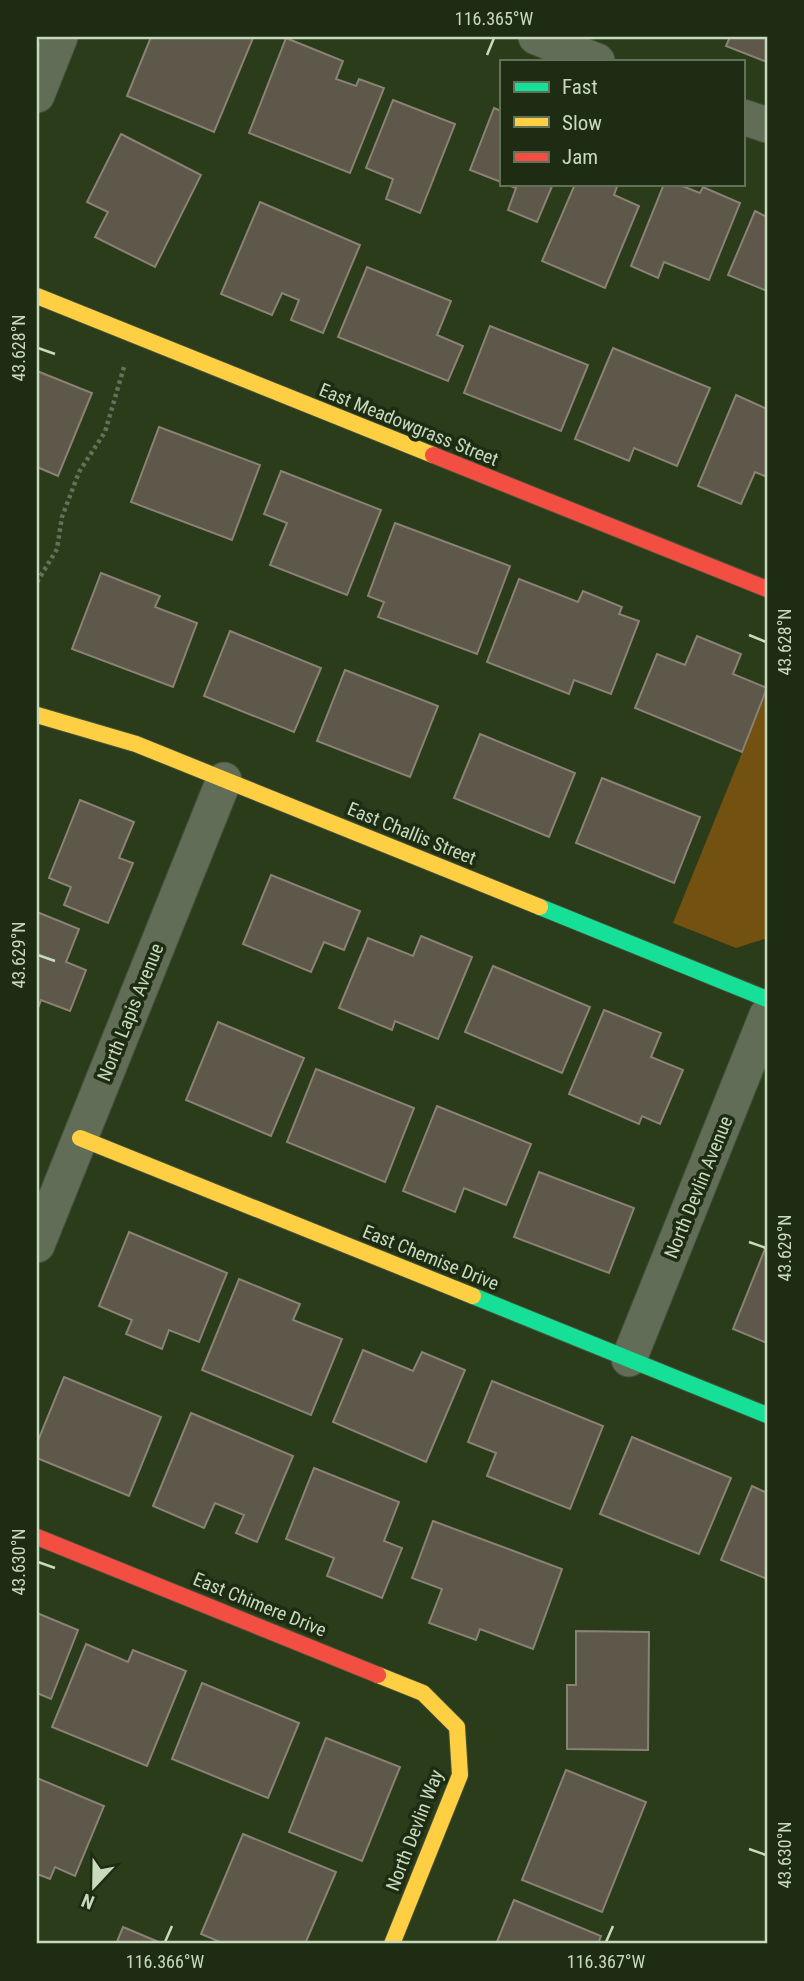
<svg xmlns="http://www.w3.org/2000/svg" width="804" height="1981" viewBox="0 0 804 1981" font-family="'Roboto Condensed',sans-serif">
  <rect width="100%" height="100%" fill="#2b3c1b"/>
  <polygon fill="#725111" points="767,691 767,938 736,948 673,923"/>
  <g fill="#5e584a" stroke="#8a8274" stroke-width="2">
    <polygon points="151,37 253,38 214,132 127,96"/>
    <polygon points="730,37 767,37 767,62 726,46"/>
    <polygon points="286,38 343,61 336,79 356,86 359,79 384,88 350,173 249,133"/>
    <polygon points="393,100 455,124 420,213 386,199 393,179 366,168"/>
    <polygon points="494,108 501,111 501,182 470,170"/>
    <polygon points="121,134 201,175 155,267 95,237 108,212 87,202"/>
    <polygon points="505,184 553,184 537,222 508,210 516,188"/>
    <polygon points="575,184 618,184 614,195 639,206 605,288 542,261"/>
    <polygon points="664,184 677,184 700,193 703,187 740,203 709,280 664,262 658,278 631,266"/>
    <polygon points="260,202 360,245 323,333 291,320 299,300 282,293 272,315 221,294"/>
    <polygon points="755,211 767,217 767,291 728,275"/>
    <polygon points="367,267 451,301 437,335 463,346 448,381 338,337"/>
    <polygon points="490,326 588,365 561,431 464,393"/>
    <polygon points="613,348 710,388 677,466 634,448 629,461 575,439"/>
    <polygon points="37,371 92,393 58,476 37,467"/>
    <polygon points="736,395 767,409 767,477 755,472 741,504 698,486"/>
    <polygon points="159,427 260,465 232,540 131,502"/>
    <polygon points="281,471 381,510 347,595 270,565 287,523 264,514"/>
    <polygon points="395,523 510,566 477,654 378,617 384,602 368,596"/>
    <polygon points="101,573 160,596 155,607 197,623 173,687 72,649"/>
    <polygon points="519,579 578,602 583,591 622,607 619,614 639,621 611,694 574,680 569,694 487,662"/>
    <polygon points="230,631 321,668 294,732 204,696"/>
    <polygon points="697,636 741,654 733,674 767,688 742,752 635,708 657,654 685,665"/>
    <polygon points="345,670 438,706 410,777 317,741"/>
    <polygon points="480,734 575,773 549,837 454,798"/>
    <polygon points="602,778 700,817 674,883 576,843"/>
    <polygon points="80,800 134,822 119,858 133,863 108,923 64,905 71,887 49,878"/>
    <polygon points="271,875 360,911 344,950 324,942 311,972 243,944"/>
    <polygon points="37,912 79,929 66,962 86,970 70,1011 41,1000 37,1011"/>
    <polygon points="421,936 472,957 438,1039 395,1021 392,1030 339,1008 368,938 413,956"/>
    <polygon points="493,966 590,1007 562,1073 465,1032"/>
    <polygon points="604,1010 661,1033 651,1057 683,1070 660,1124 642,1116 639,1124 569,1094"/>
    <polygon points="218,1022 304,1058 271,1136 186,1100"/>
    <polygon points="316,1069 414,1108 385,1182 287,1142"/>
    <polygon points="437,1106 531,1144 506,1205 464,1188 455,1212 403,1191"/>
    <polygon points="539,1172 634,1208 609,1273 514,1237"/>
    <polygon points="129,1232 227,1273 199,1342 169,1330 162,1349 126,1334 132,1320 99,1306"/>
    <polygon points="767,1244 767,1343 733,1329"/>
    <polygon points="239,1279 300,1304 293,1320 342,1339 311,1415 202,1370"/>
    <polygon points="363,1350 413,1371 422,1352 465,1370 426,1462 333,1422"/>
    <polygon points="64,1377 161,1417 129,1496 37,1458 37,1443"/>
    <polygon points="492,1381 603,1426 570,1509 487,1476 496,1453 468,1442"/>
    <polygon points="191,1413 293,1456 257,1542 236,1533 244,1515 215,1503 204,1528 153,1506"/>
    <polygon points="632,1437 731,1478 699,1554 600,1514"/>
    <polygon points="314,1468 399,1502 384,1541 402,1548 382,1598 327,1576 334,1558 286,1539"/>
    <polygon points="752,1486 767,1493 767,1579 721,1560"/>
    <polygon points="433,1521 562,1569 533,1649 480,1629 476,1640 429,1623 442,1589 412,1578"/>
    <polygon points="37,1613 78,1630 51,1699 37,1693"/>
    <polygon points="576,1631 649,1632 648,1750 567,1749 567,1685 576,1685"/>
    <polygon points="86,1644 128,1662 133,1650 186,1671 147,1766 52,1727"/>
    <polygon points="202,1683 299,1723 268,1798 172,1759"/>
    <polygon points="326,1738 400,1767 362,1861 289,1832"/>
    <polygon points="566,1770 646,1802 602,1912 522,1880"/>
    <polygon points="37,1778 104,1806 75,1876 55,1867 50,1879 37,1874"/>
    <polygon points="243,1834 336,1872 305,1944 225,1944 201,1934"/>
    <polygon points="514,1900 601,1936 598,1944 496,1944"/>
    <polygon points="123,1927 161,1943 161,1944 116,1944"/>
  </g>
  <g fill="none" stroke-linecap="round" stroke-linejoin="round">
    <g stroke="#45523a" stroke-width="37">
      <g id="street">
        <polyline points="536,37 597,61"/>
        <polyline points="37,95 60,37"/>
        <polyline points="743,117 767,125"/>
        <polyline points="37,1245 224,780"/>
        <polyline points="629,1359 767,1015"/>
      </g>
    </g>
    <g stroke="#45523a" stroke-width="18">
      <g id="fast">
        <polyline points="540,907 767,999"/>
        <polyline points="473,1296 767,1415"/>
      </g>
    </g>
    <g stroke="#45523a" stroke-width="18">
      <g id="slow">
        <polyline points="37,296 433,455"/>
        <polyline points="37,715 136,744 540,907"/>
        <polyline points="80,1138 473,1296"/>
        <polyline points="378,1675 423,1693 457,1727 460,1775 392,1944"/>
      </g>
    </g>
    <g stroke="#45523a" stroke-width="18">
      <g id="jam">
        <polyline points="433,455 767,589"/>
        <polyline points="37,1537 378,1675"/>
      </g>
    </g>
    <polyline stroke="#64705b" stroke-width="4.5" stroke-dasharray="3.5 3.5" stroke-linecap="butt" points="37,582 57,549 62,517 79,472 105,432 124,367"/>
    <use href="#street" stroke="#616d57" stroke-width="35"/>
    <use href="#fast" stroke="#16e098" stroke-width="16"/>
    <use href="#slow" stroke="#ffcf43" stroke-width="16"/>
    <use href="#jam" stroke="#f24e42" stroke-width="16"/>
  </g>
  <path fill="none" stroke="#c7dbbc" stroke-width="2.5" d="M 487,55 L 494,38M 38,348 L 55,354M 749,635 L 766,642M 38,955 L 55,961M 749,1242 L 766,1248M 38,1562 L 55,1568M 749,1849 L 766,1855M 165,1942 L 172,1926M 606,1942 L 613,1926"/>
  <g text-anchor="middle" stroke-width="7" stroke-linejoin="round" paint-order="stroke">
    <g font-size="19" fill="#c7dbbc" stroke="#1d2c13">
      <text transform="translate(409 424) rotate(22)" y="7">East Meadowgrass Street</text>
      <text transform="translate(412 833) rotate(22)" y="7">East Challis Street</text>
      <text transform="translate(130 1012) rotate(-68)" y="7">North Lapis Avenue</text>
      <text transform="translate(698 1187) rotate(-68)" y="7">North Devlin Avenue</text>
      <text transform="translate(431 1257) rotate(22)" y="7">East Chemise Drive</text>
      <text transform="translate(260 1604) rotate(22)" y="7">East Chimere Drive</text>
      <text transform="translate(414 1830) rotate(-69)" y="7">North Devlin Way</text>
    </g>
  </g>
  <rect width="804" height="1981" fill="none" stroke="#1d2c13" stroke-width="77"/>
  <rect x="500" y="60" width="245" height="126" fill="#1d2c13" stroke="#617257" stroke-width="2"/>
  <rect x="514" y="82" width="35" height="10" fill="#16e098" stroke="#617257" stroke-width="2"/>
  <text x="562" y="94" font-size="21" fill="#c7dbbc">Fast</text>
  <rect x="514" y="117" width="35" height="10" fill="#ffcf43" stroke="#617257" stroke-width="2"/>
  <text x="562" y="130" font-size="21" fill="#c7dbbc">Slow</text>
  <rect x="514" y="152" width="35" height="10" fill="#f24e42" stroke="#617257" stroke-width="2"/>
  <text x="562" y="164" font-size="21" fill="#c7dbbc">Jam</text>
  <g transform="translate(94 1886) rotate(202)" stroke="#1d2c13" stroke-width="5" paint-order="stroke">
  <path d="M0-5L12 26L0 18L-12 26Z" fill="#c7dbbc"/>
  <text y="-10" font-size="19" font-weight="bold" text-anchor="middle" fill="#c7dbbc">N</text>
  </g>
  <rect x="38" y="38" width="728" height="1904" fill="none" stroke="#c7dbbc" stroke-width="2.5"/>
  <g font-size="18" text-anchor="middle" fill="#c7dbbc">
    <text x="494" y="25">116.365°W</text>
    <text transform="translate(19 348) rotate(-90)" y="6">43.628°N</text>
    <text transform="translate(785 642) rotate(-90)" y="6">43.628°N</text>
    <text transform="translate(19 955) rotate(-90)" y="6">43.629°N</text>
    <text transform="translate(785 1248) rotate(-90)" y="6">43.629°N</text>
    <text transform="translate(19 1562) rotate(-90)" y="6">43.630°N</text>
    <text transform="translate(785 1855) rotate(-90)" y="6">43.630°N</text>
    <text x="165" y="1968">116.366°W</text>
    <text x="606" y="1968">116.367°W</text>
  </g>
</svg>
